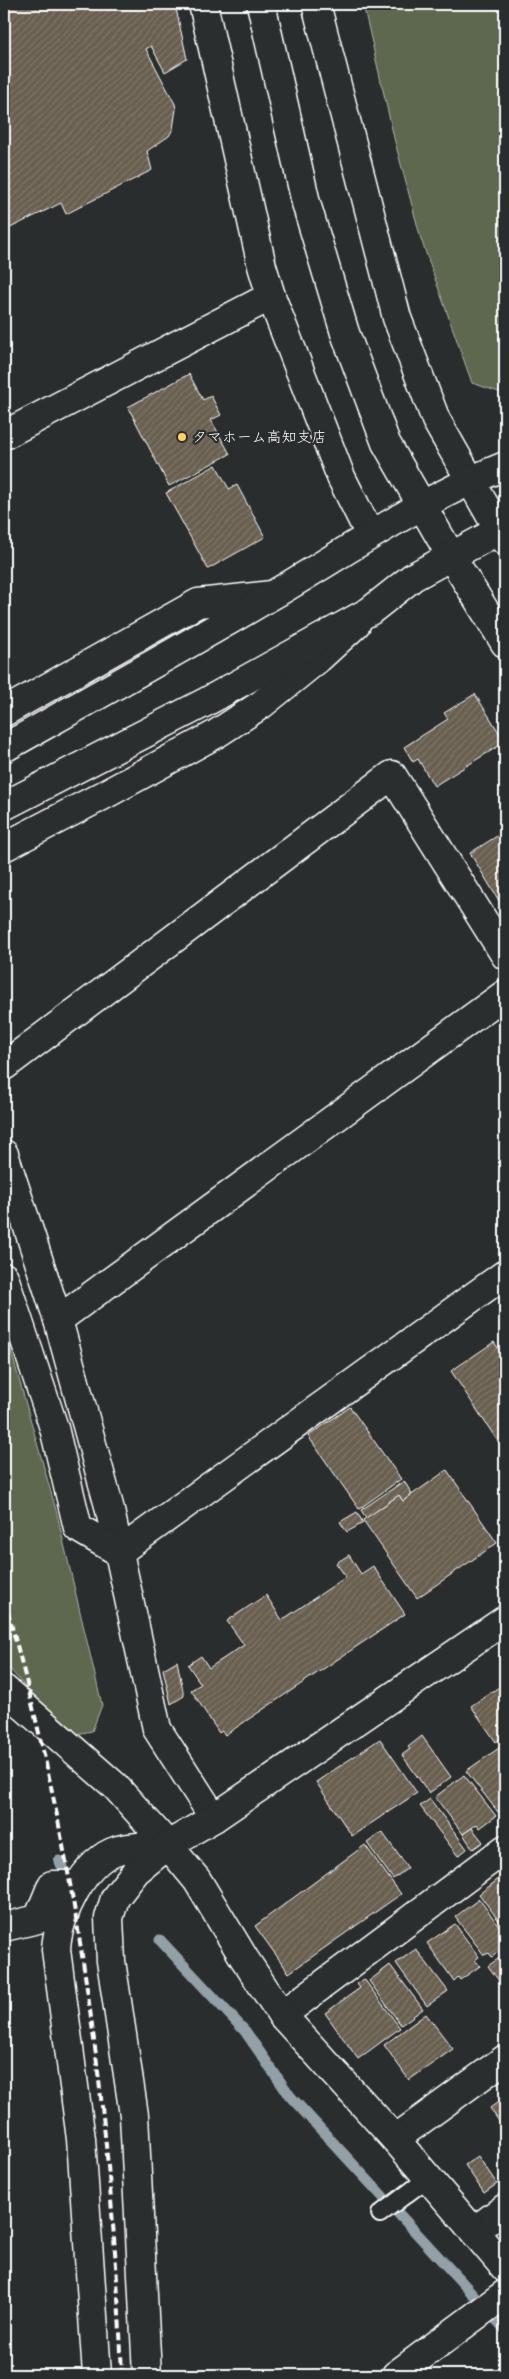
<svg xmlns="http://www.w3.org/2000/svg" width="509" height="2379" viewBox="0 0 509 2379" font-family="'Balsamiq Sans','Klee One',sans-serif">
  <defs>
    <pattern id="building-hatch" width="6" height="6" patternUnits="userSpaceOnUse" patternTransform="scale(1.25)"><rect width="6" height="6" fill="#685f50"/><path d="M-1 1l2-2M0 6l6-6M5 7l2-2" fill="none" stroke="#7f776a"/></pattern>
  </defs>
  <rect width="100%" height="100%" fill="#2a2d2e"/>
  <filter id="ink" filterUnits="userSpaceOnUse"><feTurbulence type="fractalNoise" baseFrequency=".02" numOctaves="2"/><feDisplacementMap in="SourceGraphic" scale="10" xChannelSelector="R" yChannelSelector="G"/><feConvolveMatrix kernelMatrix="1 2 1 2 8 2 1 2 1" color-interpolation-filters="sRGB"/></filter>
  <g filter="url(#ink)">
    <g fill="#5d6850" stroke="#aeb4a8">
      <polygon points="363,4 505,4 505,394 472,383 421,239 395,142"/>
      <polygon points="4,1326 56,1510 102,1705 92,1731 76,1734 54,1719 7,1666 4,1659"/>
    </g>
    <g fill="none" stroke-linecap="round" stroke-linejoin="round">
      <g stroke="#93a0a8" stroke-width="11">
        <polyline points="59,1861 62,1866"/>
        <polyline points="160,1940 245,2031 290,2096 505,2329"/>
      </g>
    </g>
    <g fill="url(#building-hatch)" stroke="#fff">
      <polygon points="4,4 175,4 187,59 165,72 151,46 146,49 175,104 176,109 173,129 169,136 147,151 152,170 66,214 61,203 4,231"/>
      <polygon points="189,374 203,400 211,396 221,415 211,420 230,454 169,486 128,407"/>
      <polygon points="216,465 229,489 237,485 265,537 208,569 166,493"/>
      <polygon points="475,694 505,742 434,786 418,759 413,762 404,747 448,719 444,713"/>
      <polygon points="505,831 505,901 501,904 470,853"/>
      <polygon points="494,1342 505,1359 505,1452 451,1371"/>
      <polygon points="350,1407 401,1479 359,1509 308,1436"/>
      <polygon points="447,1470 497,1543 417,1598 363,1520 399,1495 403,1501"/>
      <polygon points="404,1481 412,1494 403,1501 399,1495 366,1518 361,1510"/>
      <polygon points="357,1512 363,1523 347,1532 340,1522"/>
      <polygon points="349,1555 361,1574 373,1566 405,1614 225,1735 222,1731 219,1733 191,1690 201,1684 188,1665 201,1656 209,1668 244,1645 227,1621 266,1595 282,1620 346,1577 336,1563"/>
      <polygon points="177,1661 184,1696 171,1704 163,1669"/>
      <polygon points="505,1683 505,1735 496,1742 471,1706"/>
      <polygon points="422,1736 451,1777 429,1793 402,1755 410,1749 408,1747"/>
      <polygon points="380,1739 417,1793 352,1836 316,1782"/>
      <polygon points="499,1748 505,1756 505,1807 498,1812 466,1771"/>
      <polygon points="464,1775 496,1816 480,1828 477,1824 463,1834 435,1797"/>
      <polygon points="430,1799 467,1849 458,1856 420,1806"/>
      <polygon points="472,1828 483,1842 473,1849 463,1834"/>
      <polygon points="382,1832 408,1868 393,1879 367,1843"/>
      <polygon points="365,1845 401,1894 289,1973 255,1926"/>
      <polygon points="504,1875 505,1876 505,1929 479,1894"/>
      <polygon points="479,1899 505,1934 505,1947 492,1957 489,1953 484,1955 455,1917"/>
      <polygon points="455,1924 479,1957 475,1960 480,1966 460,1980 458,1977 454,1981 427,1943"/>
      <polygon points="416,1949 448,1991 427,2006 396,1963"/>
      <polygon points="505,1954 505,1989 488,1966"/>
      <polygon points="390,1965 423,2009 401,2025 369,1981"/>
      <polygon points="364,1979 400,2028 358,2059 325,2013 360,1988 357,1984"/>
      <polygon points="426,2014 453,2049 409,2080 384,2045"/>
      <polygon points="505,2097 505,2130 490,2108"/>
      <polygon points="478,2156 497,2184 484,2193 465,2165"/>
    </g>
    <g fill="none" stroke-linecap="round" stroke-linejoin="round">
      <g stroke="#fff" stroke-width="20">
        <polyline id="service" points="380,2214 428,2178"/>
      </g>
      <g stroke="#fff" stroke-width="31">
        <g id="minor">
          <polyline points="203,4 262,266 271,296 341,477 370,535"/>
          <polyline points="4,435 271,296"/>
          <polyline points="4,712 198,603 272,595"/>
          <polyline points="4,847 106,794 216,734 262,704 319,658 356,624"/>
          <polyline points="4,1066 392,775 505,955"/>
          <polyline points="4,1154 58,1320 109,1506 157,1729 214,1818"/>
          <polyline points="4,1277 54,1428 78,1528 119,1552 505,1274"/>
          <polyline points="58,1320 505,994"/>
          <polyline points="4,1689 115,1786 168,1845"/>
          <polyline points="4,1927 38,1919 52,1885 78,1885"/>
          <polyline points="282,2015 505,1849"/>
          <polyline points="395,2139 505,2059"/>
          <polyline points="474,2231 505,2208"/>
          <path d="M 97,2375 L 81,2139 L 56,1950 C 57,1917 84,1860 118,1850 C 134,1846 152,1846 168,1845"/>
          <polyline points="147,2375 134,2115 111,1961 109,1918 115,1898 136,1871 168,1845 214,1818 505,1620"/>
          <polyline points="396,2375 505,2294"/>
        </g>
      </g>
      <g stroke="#fff" stroke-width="31">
        <g id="tertiary">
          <polyline points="261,4 306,203 345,333 386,443 451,556 505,643"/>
          <polyline points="316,4 397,318 436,420 505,541"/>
          <path d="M 4,748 C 93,698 183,648 271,596 C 348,551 421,499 505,466"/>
          <polyline points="4,806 204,703 370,611 413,577 505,527"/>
          <polyline points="168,1845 197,1880 244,1958 282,2015 395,2139 505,2268"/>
        </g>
      </g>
      <use href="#service" stroke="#2a2d2e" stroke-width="16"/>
      <use href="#minor" stroke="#2a2d2e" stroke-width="28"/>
      <use href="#tertiary" stroke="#2a2d2e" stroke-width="28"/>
      <path stroke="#fff" stroke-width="4" stroke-dasharray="8 4" stroke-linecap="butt" d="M 4,1599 C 77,1851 111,2114 122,2375"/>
    </g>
  </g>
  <circle fill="#ffd166" stroke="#2a2d2e" stroke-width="2" cx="182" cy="437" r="5"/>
  <g text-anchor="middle" stroke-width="4.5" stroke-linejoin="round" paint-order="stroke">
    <g font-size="15" fill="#fff" stroke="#2a2d2e" text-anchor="start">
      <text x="192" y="442">タマホーム高知支店</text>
    </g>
  </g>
  <rect width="509" height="2379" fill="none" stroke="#2a2d2e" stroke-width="20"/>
  <rect x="10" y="10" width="489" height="2359" fill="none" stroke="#fff" stroke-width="2" filter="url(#ink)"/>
</svg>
